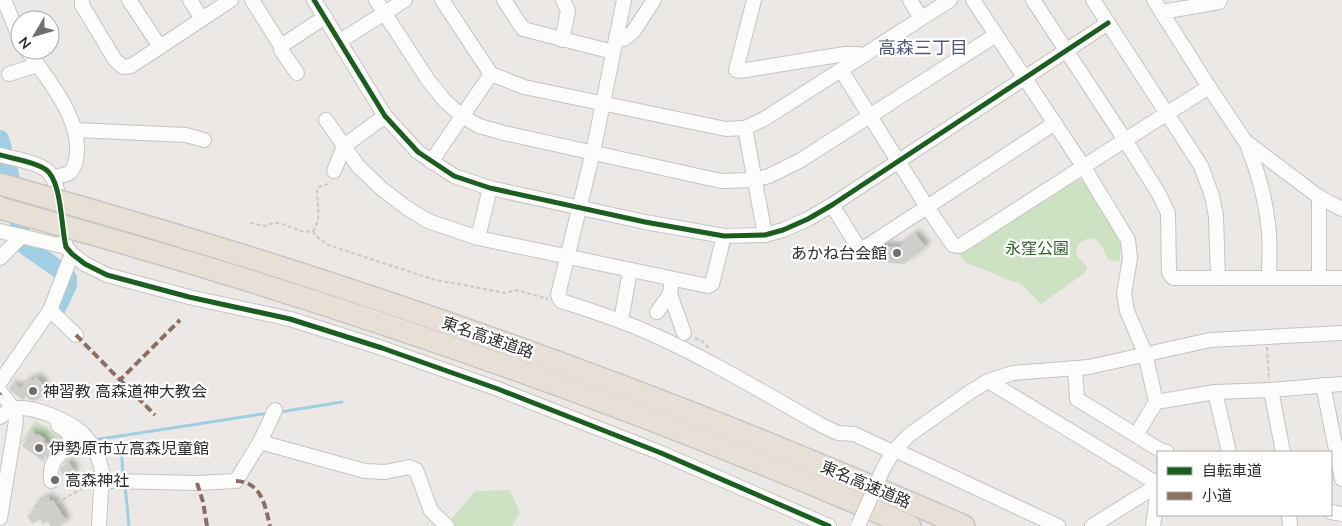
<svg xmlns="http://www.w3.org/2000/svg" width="1342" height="526" viewBox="0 0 1342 526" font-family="'Nunito Sans','Noto Sans JP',sans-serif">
  <defs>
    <filter id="shadow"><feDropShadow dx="4.5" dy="-4.5" stdDeviation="2.5" flood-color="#0004"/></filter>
  </defs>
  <rect width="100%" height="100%" fill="#ebe8e5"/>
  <g fill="#cde2c2">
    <path d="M 1075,178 L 1084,180 L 1121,237 L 1120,262 L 1108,260 L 1102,246 L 1094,238 C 1083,238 1076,243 1076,255 L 1087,267 L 1086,272 L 1041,304 L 1020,283 L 1011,281 L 965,262 L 958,252 Z"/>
    <polygon points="35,421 63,437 66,442 60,449 32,430 21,444 20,444"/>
    <polygon points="510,490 520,513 512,526 445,526 476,491"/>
  </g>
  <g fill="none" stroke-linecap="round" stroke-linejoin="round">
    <g stroke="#a0cfe4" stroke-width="3">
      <polyline points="280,412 342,402"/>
      <polyline points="94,440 269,413"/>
      <polyline points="121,443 123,476"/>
      <polyline points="125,485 129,526"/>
    </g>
    <g stroke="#a0cfe4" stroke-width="18">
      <polyline points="0,139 3,149"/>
      <polyline points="8,165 20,229"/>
      <polyline points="21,243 61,271"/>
      <polyline points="56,310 68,285 68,278"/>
    </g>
  </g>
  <g fill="#d0cecb" filter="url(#shadow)">
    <polygon points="915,234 926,247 904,264 875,262 875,251 882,246 899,247"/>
    <polygon points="36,377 45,386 42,388 44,390 41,393 43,395 35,401 30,400 26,396 24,400 21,399 9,389 12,384 19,389 30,379 32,381"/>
    <polygon points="31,432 37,436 38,434 45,439 43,441 53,448 48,456 45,452 44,462 22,446"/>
    <polygon points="68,462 75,471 72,474 73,475 67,480 60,471 61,468"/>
    <polygon points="48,497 51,502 53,500 66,521 60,526 51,526 47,522 43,524 40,519 32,524 27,516 36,511 33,506"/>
  </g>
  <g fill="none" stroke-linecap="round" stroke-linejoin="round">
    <g stroke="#c6c4c4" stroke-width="16">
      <g id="minor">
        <polyline points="4,0 20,39"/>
        <polyline points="82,0 82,5 115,60 123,67 131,66 231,0"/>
        <polyline points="129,0 160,47"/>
        <polyline points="190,0 202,19"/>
        <polyline points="252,0 281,46 325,17"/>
        <polyline points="314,0 385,116 418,152 454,176 490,188 645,222 724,236 765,235 783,230 808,219 832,205 1108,23"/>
        <polyline points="376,0 428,80 445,101 462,116 479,126 504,133 721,181 754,180 769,176 801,160 996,35"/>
        <polyline points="442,0 491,74 524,87 726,129 745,128 764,119 950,0"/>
        <polyline points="504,0 523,29 613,52"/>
        <path d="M 624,0 L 593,152 L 558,295 L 561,301 C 592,311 624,321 654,335 C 712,361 766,394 821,425 L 838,433 L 854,434 L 893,452"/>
        <polyline points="754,0 736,70 740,71 845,54 858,54 861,57"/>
        <polyline points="910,0 921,18"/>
        <polyline points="973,0 1083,166 1128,240 1130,258 1124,294 1127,311 1145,353 1156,402 1136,435"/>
        <polyline points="1033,0 1125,140 1209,87 1154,0"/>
        <polyline points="1162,12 1219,2 1220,0"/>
        <polyline points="616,38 624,39 633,32 654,0"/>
        <polyline points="562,40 568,11 563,0"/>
        <polyline points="340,41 405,0"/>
        <polyline points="281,46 281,50 297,73"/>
        <path d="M 27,50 C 48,80 84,121 76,160 C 75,165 73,170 69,173 C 65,175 58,176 54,178"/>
        <polyline points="9,74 37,65"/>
        <polyline points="1209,87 1245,141 1319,197 1342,209"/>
        <polyline points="385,116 344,146 358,166 382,189 407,208 428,221 478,238 708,286 712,284 724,236"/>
        <polyline points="326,120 344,146 334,171"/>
        <polyline points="1055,123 927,207 953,245 960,246 1125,140 1159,194 1168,213 1169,273 1173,278 1218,278 1216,216 1212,196 1201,166 1093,0"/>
        <polyline points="745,128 765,235"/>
        <polyline points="76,130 186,135 204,140"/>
        <path d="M 1246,142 C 1257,169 1265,196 1268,224 C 1271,242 1269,260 1269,278"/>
        <path d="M 0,155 C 14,159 33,161 45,169 C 62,179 61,228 66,247 L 72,254 L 85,264 L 107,275 L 189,297 L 290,319 L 382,348 L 498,389 L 661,453 L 829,526"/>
        <polyline points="431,162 491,74"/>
        <polyline points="832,205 858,247 864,248 927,207 841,70"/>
        <polyline points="0,231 66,247"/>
        <polyline points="478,238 490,188"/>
        <polyline points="0,258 22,236"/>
        <polyline points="1218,278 1342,278"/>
        <polyline points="1319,278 1319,197"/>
        <polyline points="672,279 670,294 684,333"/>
        <polyline points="50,310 76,335"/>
        <polyline points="657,312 670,294"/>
        <polyline points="621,321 630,270"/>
        <polyline points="1075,368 1077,399 1160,450 1167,452"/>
        <polyline points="988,381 1158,484"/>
        <polyline points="0,382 50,310 72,254"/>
        <polyline points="1323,385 1342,479"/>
        <polyline points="1271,390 1283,452"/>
        <path d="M 0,392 C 8,401 15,409 16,421 L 0,518"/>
        <polyline points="1215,392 1229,452"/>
        <polyline points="1156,402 1215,392 1271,390 1342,384"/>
        <path d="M 0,417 C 4,414 8,410 13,409 C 31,404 69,421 82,433 C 91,441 100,459 102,471 L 99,526"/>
        <polyline points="260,442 365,471 385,472 409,467 416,470 431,511 447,526"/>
        <polyline points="895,450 1058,526"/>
        <polyline points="883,469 893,452 909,435 970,392 988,381 1013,373 1089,367 1210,340 1342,333"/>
        <polyline points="102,478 110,481 197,483 236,481 260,442 275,410"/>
        <path d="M 51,481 C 49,456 61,459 70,439 L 69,433 L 58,425"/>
        <polyline points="1331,512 1342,514"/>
        <polyline points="1289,515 1290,526"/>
        <polyline points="1092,526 1158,485"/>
        <polyline points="1153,526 1158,489"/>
      </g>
    </g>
    <g stroke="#c6c5c4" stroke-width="24">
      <g id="highway">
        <path d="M 84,208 C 385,294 678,400 964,526"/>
        <path d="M 78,230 C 362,310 640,408 910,526"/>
      </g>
    </g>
    <g stroke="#c9c9c8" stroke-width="2" stroke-dasharray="4 2.5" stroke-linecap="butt">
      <path d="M 250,223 L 265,226 L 273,223 L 279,223 L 304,232 L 313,231 C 322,219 317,204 317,190 L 319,187 L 331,183"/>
      <polyline points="313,231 315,235 328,245 432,279 505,293 517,290 548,299"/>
      <polyline points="1043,242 1050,237"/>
      <polyline points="695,338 702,341 709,348"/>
      <polyline points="1267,347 1269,380"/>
      <polyline points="57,503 89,484"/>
    </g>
    <use href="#minor" stroke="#fcfcfb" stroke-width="14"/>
    <use href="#highway" stroke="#e8e0d7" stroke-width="21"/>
    <g stroke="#c6c4c4" stroke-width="16" stroke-linecap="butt">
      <polyline id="minor-bridge" points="859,524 883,469"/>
    </g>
    <g stroke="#c6c5c4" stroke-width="24" stroke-linecap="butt">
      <g id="highway-bridge">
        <polyline points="0,184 84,208"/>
        <polyline points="0,208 78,230"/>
      </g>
    </g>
    <use href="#minor-bridge" stroke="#fcfcfb" stroke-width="14"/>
    <use href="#highway-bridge" stroke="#e8e0d7" stroke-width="21"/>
    <g stroke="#8d6e63" stroke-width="4" stroke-dasharray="8 4" stroke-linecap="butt">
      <polyline points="76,335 120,380 180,320"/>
      <polyline points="120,380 155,415"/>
      <polyline points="0,394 1,393"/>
      <path d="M 236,481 C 262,482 265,506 270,526"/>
      <polyline points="197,483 203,502 207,526"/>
    </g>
    <g stroke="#fff" stroke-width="8">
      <g id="cycleway">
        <polyline points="314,0 385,116 418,152 454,176 490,188 645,222 724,236 765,235 783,230 808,219 832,205 1108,23"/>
        <path d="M 0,155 C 14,159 33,161 45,169 C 62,179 61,228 66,247 L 72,254 L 85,264 L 107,275 L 189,297 L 290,319 L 382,348 L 498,389 L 661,453 L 829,526"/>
      </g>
    </g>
    <use href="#cycleway" stroke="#1b5e20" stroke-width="5"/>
  </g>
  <g fill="#706f6e" stroke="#fff" stroke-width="2">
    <circle cx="897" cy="253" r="5"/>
    <circle cx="33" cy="391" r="5"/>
    <circle cx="39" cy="448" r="5"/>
    <circle cx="55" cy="480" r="5"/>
  </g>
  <g text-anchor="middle" stroke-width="4.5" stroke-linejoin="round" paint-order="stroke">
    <g font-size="16" fill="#2d6623" stroke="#fff">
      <text x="1037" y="254">永窪公園</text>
    </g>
    <g font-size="16" fill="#2e2e2e" stroke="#fff" text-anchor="start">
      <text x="887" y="259" text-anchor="end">あかね台会館</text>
      <text x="43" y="397">神習教 高森道神大教会</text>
      <text x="49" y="454">伊勢原市立高森児童館</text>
      <text x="65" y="486">高森神社</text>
    </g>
    <g font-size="16" fill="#2e2e2e" stroke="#fff">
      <text transform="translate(488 337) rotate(19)" y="6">東名高速道路</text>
      <text transform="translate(866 484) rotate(23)" y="6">東名高速道路</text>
    </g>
    <g font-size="18" fill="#52577b" stroke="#fff">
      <text x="923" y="54">高森三丁目</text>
    </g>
  </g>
  <rect x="1157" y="451" width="175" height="65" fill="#ffffff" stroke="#ababab"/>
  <rect x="1167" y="467" width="25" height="8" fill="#1b5e20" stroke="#ababab"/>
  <text x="1202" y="476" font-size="15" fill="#2e2e2e">自転車道</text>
  <rect x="1167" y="492" width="25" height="8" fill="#8d6e63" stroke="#ababab"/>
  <text x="1202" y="501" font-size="15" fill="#2e2e2e">小道</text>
  <g transform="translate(35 35) rotate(232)"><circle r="24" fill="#ffffff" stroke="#ababab"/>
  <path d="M0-4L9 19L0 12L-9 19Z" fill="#706f6e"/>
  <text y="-8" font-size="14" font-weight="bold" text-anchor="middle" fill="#2e2e2e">N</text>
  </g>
</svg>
